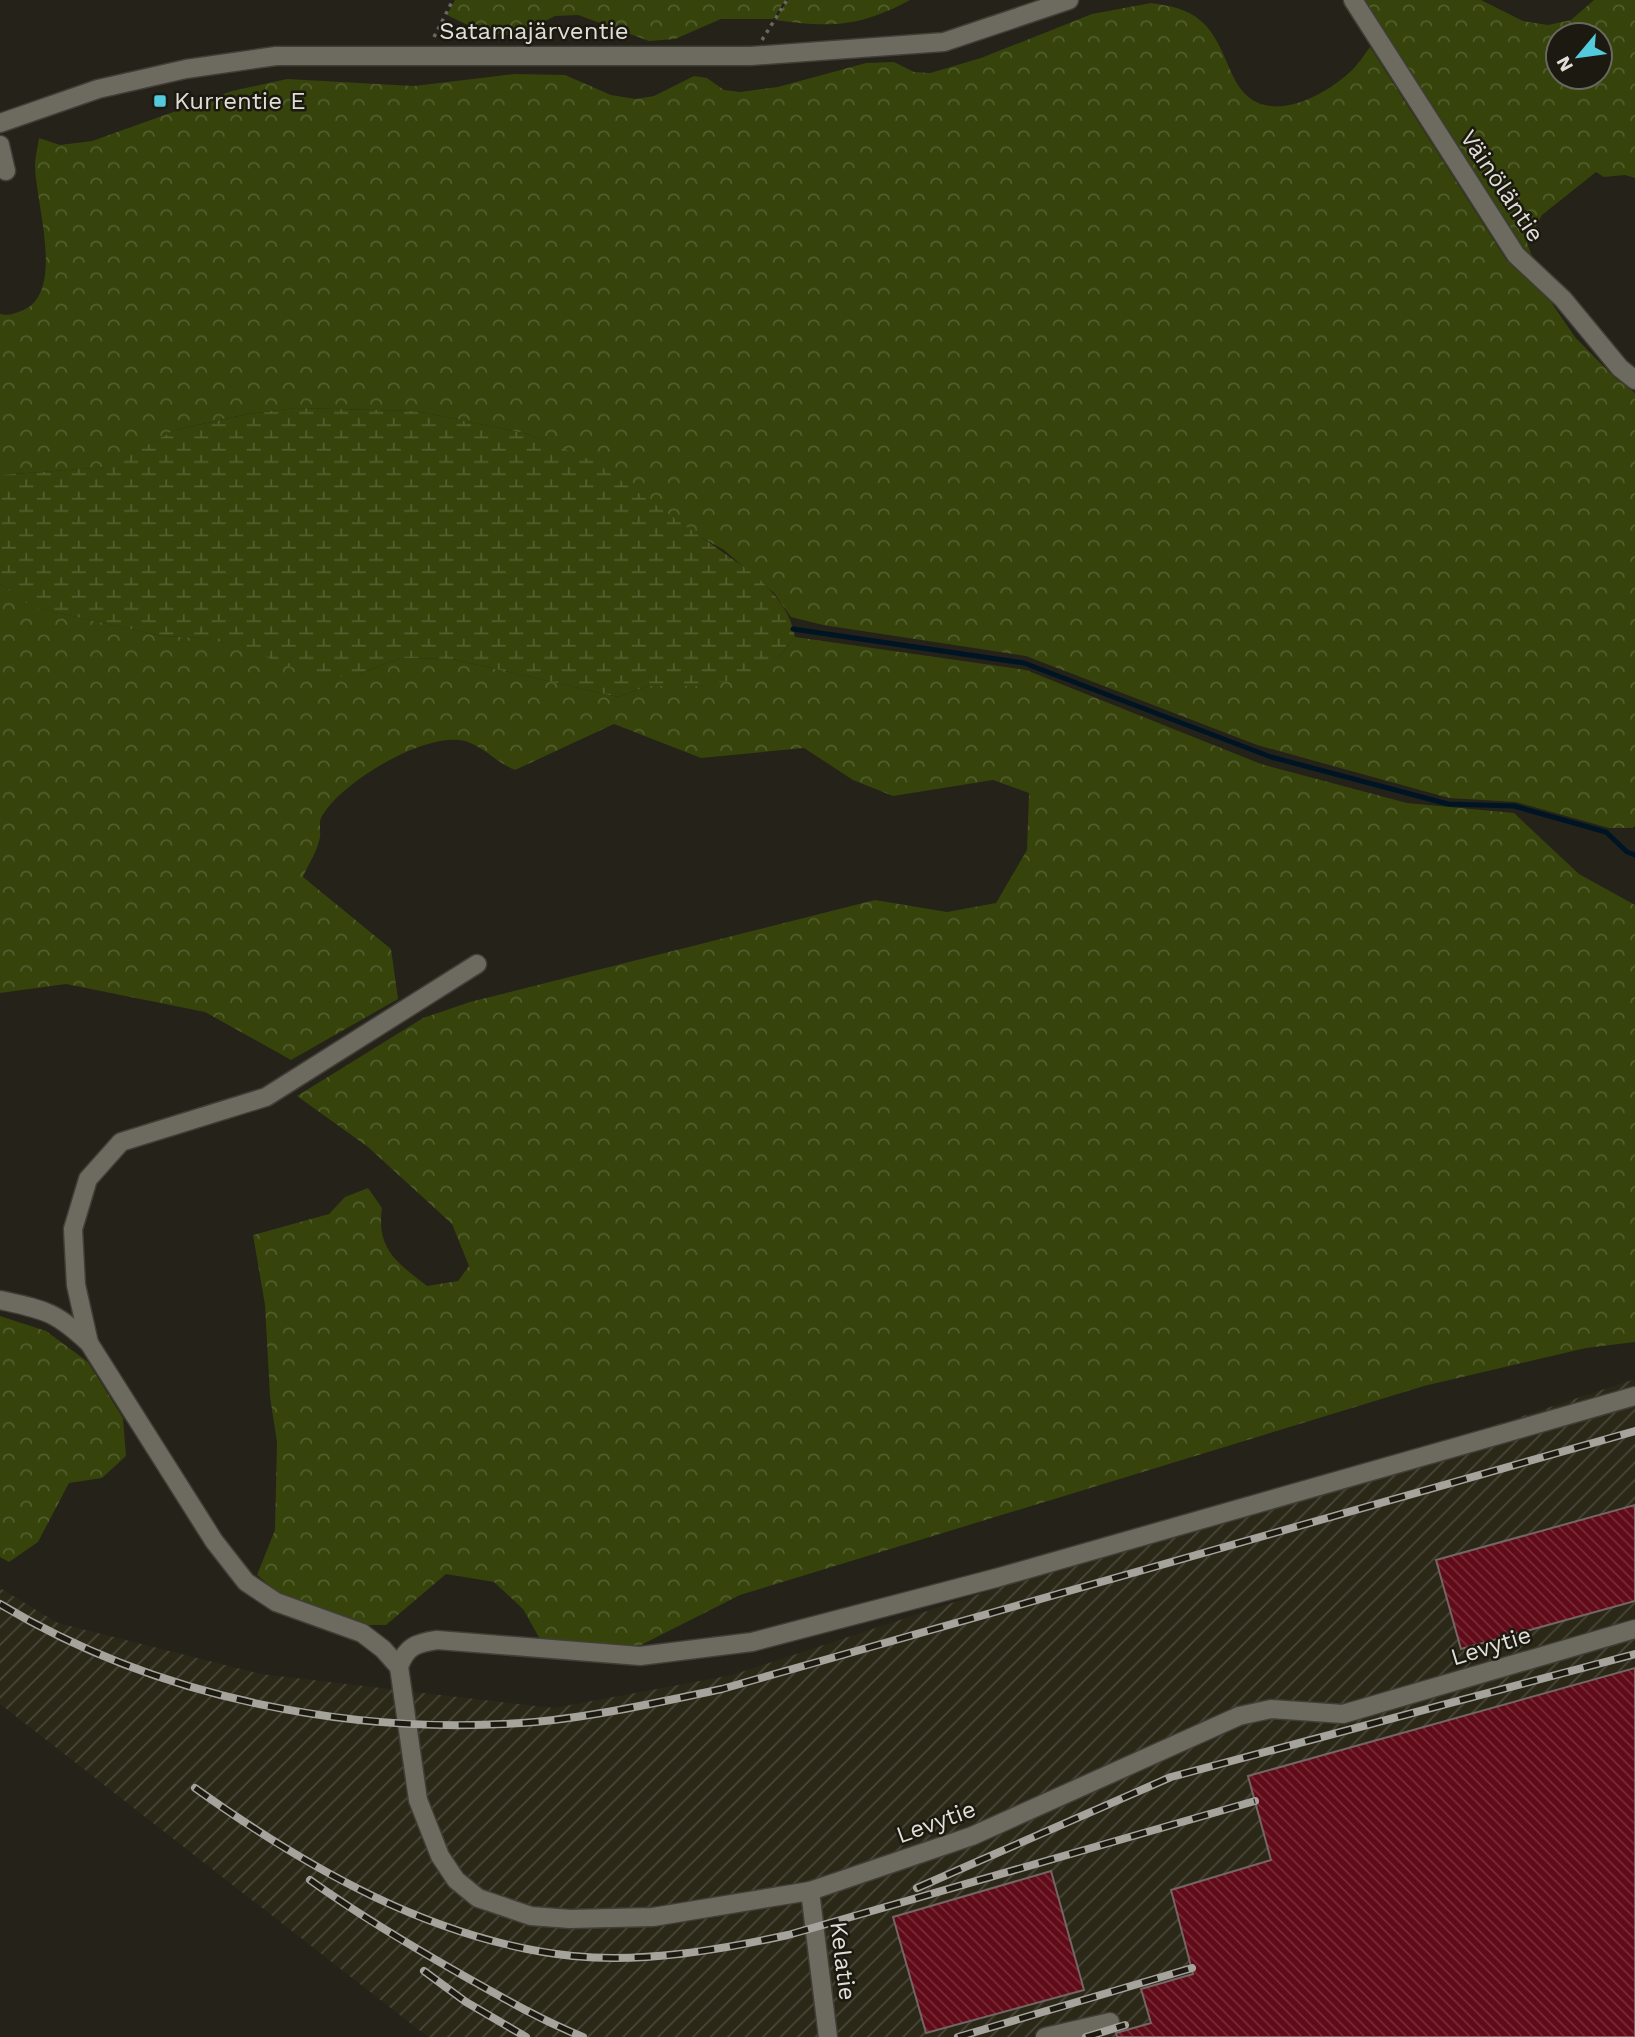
<svg xmlns="http://www.w3.org/2000/svg" width="1635" height="2037" viewBox="0 0 1635 2037" font-family="'Work Sans',sans-serif">
  <defs>
    <pattern id="industrial-furrows" width="10" height="10" patternUnits="userSpaceOnUse" patternTransform="scale(1.75)"><rect width="10" height="10" fill="#2b2818"/><path d="M-1 1l2-2M0 10L10 0M9 11l2-2" fill="none" stroke="#494739"/></pattern>
    <pattern id="forest-crowns" width="20" height="18" patternUnits="userSpaceOnUse" patternTransform="scale(1.75)"><rect width="20" height="18" fill="#36430b"/><path d="M2 6a3 3 0 1 1 6 0M12 15a3 3 0 1 1 6 0" fill="none" stroke="#535e2e"/></pattern>
    <pattern id="wetland-marsh" width="20" height="14" patternUnits="userSpaceOnUse" patternTransform="scale(1.75)"><rect width="20" height="14" fill="#36430b"/><path d="M1 5h8M5 5V1M11 12h8M15 12V8" fill="none" stroke="#535e2e"/></pattern>
    <pattern id="building-back-hatch" width="6" height="6" patternUnits="userSpaceOnUse" patternTransform="scale(1.75)"><rect width="6" height="6" fill="#610a18"/><path d="M-1 5l2 2M0 0l6 6M5-1l2 2" fill="none" stroke="#772d39"/></pattern>
  </defs>
  <rect width="100%" height="100%" fill="#242219"/>
  <polygon fill="url(#industrial-furrows)" points="1635,1379 1635,2037 428,2037 0,1704 0,1588 58,1623 261,1674 554,1708 732,1675"/>
  <g fill="url(#forest-crowns)" fill-rule="evenodd">
    <polygon points="455,0 785,0 773,19 721,19 675,39 649,41 578,15 555,16 523,32 505,35 480,31 447,15"/>
    <path d="M 788,0 L 910,0 C 860,27 831,28 775,20 Z"/>
    <path d="M 1365,0 L 1481,0 L 1523,21 L 1548,25 L 1571,20 L 1594,0 L 1635,0 L 1635,178 L 1625,175 L 1604,177 L 1596,172 L 1542,215 L 1527,243 L 1532,256 L 1524,248 ZM 1558,35 L 1600,35 L 1600,77 L 1558,77 Z"/>
    <path d="M 1151,3 C 1169,6 1187,8 1201,21 C 1220,37 1226,65 1238,85 C 1265,128 1323,97 1350,72 C 1358,65 1364,55 1370,47 L 1507,261 L 1551,302 L 1575,337 L 1614,377 L 1635,393 L 1635,826 L 1632,828 L 1609,828 L 1516,802 L 1449,798 L 1257,745 L 1026,656 L 823,625 L 791,617 L 774,593 L 724,550 L 692,532 L 593,462 L 528,434 L 416,411 L 295,408 L 247,414 L 175,430 L 108,467 L 0,475 L 0,314 C 8,316 13,314 21,311 C 67,295 35,202 35,165 C 35,156 38,147 39,138 L 60,145 L 92,141 L 232,91 L 287,79 L 414,86 L 515,74 L 565,75 L 611,95 L 636,99 L 654,96 L 694,76 L 707,78 L 724,90 L 740,92 L 778,87 L 866,63 L 894,62 L 914,72 L 930,73 L 981,58 L 1092,14 Z"/>
    <path d="M 0,584 L 33,607 L 162,636 L 204,638 L 357,675 L 400,658 L 452,659 L 618,697 L 648,686 L 700,686 L 778,658 L 795,637 L 1026,670 L 1261,764 L 1407,803 L 1514,813 L 1579,874 L 1635,905 L 1635,1342 L 1586,1348 L 1424,1386 L 740,1595 L 637,1647 L 541,1641 L 523,1609 L 494,1582 L 446,1574 L 386,1625 L 361,1625 L 282,1596 L 257,1575 L 275,1530 L 277,1442 L 270,1397 L 265,1305 L 253,1235 L 329,1214 L 345,1197 L 368,1188 L 382,1208 C 376,1250 398,1263 427,1286 L 458,1281 L 469,1266 L 452,1224 L 368,1147 L 297,1096 L 423,1018 L 470,1002 L 875,900 L 947,912 L 996,903 L 1027,850 L 1029,793 L 993,780 L 893,796 L 853,780 L 804,748 L 701,758 L 614,724 L 515,770 C 496,763 480,742 459,740 C 419,736 342,782 322,816 C 318,823 321,830 320,837 C 318,850 308,865 303,877 L 391,949 L 398,999 L 291,1060 L 205,1012 L 66,984 L 0,993 Z"/>
    <polygon points="0,1316 46,1331 88,1362 123,1418 126,1456 102,1478 69,1483 38,1542 9,1562 0,1557"/>
  </g>
  <path fill="url(#wetland-marsh)" d="M 295,408 L 416,411 L 528,434 L 593,461 L 754,574 C 774,593 790,609 795,637 L 778,658 L 742,678 L 700,686 L 648,686 L 618,697 L 452,659 L 400,658 L 357,675 L 331,677 L 299,670 L 243,648 L 204,638 L 162,636 L 32,607 L 0,584 L 0,475 L 107,467 L 175,430 L 248,414 Z"/>
  <g fill="none" stroke-linecap="round" stroke-linejoin="round">
    <polyline stroke="#001524" stroke-width="5" points="793,629 1024,663 1271,757 1448,804 1514,806 1606,832 1627,852 1635,855"/>
  </g>
  <g fill="url(#building-back-hatch)" stroke="#736665" stroke-width="2">
    <polygon points="1635,1505 1635,1601 1461,1649 1436,1560"/>
    <polygon points="1635,1668 1635,2037 1117,2037 1116,2033 1151,2023 1141,1989 1193,1974 1171,1890 1271,1860 1248,1776"/>
    <polygon points="1051,1871 1084,1990 926,2033 893,1917"/>
  </g>
  <g fill="none" stroke-linecap="round" stroke-linejoin="round">
    <g stroke="#403e37" stroke-width="21">
      <g id="minor">
        <polyline points="1353,0 1516,255 1563,299 1620,368 1635,380"/>
        <polyline points="0,123 98,89 186,69 276,56 751,56 944,42 1069,0"/>
        <polyline points="0,145 6,171"/>
        <path d="M 0,1300 C 45,1310 55,1311 89,1343 L 214,1541 L 246,1582 L 276,1602 L 362,1633 L 383,1649 L 399,1667"/>
        <polyline points="89,1343 76,1285 73,1229 88,1179 121,1142 266,1097 477,964"/>
        <path d="M 1635,1396 L 996,1578 L 752,1642 L 640,1656 L 437,1640 C 417,1643 406,1646 399,1667 L 418,1800 L 440,1856 L 456,1880 L 478,1898 L 531,1916 L 570,1919 L 653,1917 L 810,1891 L 972,1836 L 1239,1716 L 1271,1709 L 1343,1714 L 1635,1629"/>
        <polyline points="810,1891 828,2037"/>
        <polyline points="1045,2037 1110,2022"/>
      </g>
    </g>
    <g stroke="#69685f" stroke-width="3.5" stroke-dasharray="3.5 5" stroke-linecap="butt">
      <polyline points="434,37 453,0"/>
      <polyline points="762,40 787,0"/>
    </g>
    <use href="#minor" stroke="#6d6b60" stroke-width="18"/>
    <g stroke="#a5a39c" stroke-width="8">
      <g id="rail">
        <path d="M 0,1604 C 157,1698 353,1737 535,1722 C 598,1716 660,1702 722,1689 L 1635,1431"/>
        <path d="M 195,1788 C 307,1868 433,1941 573,1956 C 645,1963 718,1950 788,1935 L 1255,1801"/>
        <path d="M 310,1880 C 359,1915 411,1946 464,1976 C 503,1998 541,2020 583,2037"/>
        <polyline points="917,1888 1171,1777 1635,1654"/>
        <polyline points="424,1971 466,2002 526,2037"/>
        <polyline points="958,2037 1192,1968"/>
        <polyline points="1086,2037 1125,2025"/>
      </g>
    </g>
    <use href="#rail" stroke="#1b1910" stroke-width="5" stroke-dasharray="16" stroke-linecap="butt"/>
  </g>
  <rect fill="#54cadd" stroke="#1b1910" stroke-width="2.5" x="153" y="94" width="14" height="14" rx="3.5"/>
  <g text-anchor="middle" stroke-width="5" stroke-linejoin="round" paint-order="stroke">
    <g font-size="24" fill="#dfded7" stroke="#1b1910">
      <text x="534" y="39">Satamajärventie</text>
      <text transform="translate(1502 186) rotate(56)" y="8">Väinöläntie</text>
      <text transform="translate(1491 1646) rotate(-17)" y="8">Levytie</text>
      <text transform="translate(936 1822) rotate(-20)" y="8">Levytie</text>
      <text transform="translate(843 1961) rotate(83)" y="8">Kelatie</text>
    </g>
    <g font-size="24" fill="#dfded7" stroke="#1b1910" text-anchor="start">
      <text x="174" y="109">Kurrentie E</text>
    </g>
  </g>
  <g transform="translate(1579 56) rotate(241)"><circle r="33" fill="#1b1910" stroke="#696860" stroke-width="2"/>
  <path d="M0-5L12 26L0 18L-12 26Z" fill="#54cadd"/>
  <text y="-10" font-size="19" font-weight="bold" text-anchor="middle" fill="#dfded7">N</text>
  </g>
</svg>
